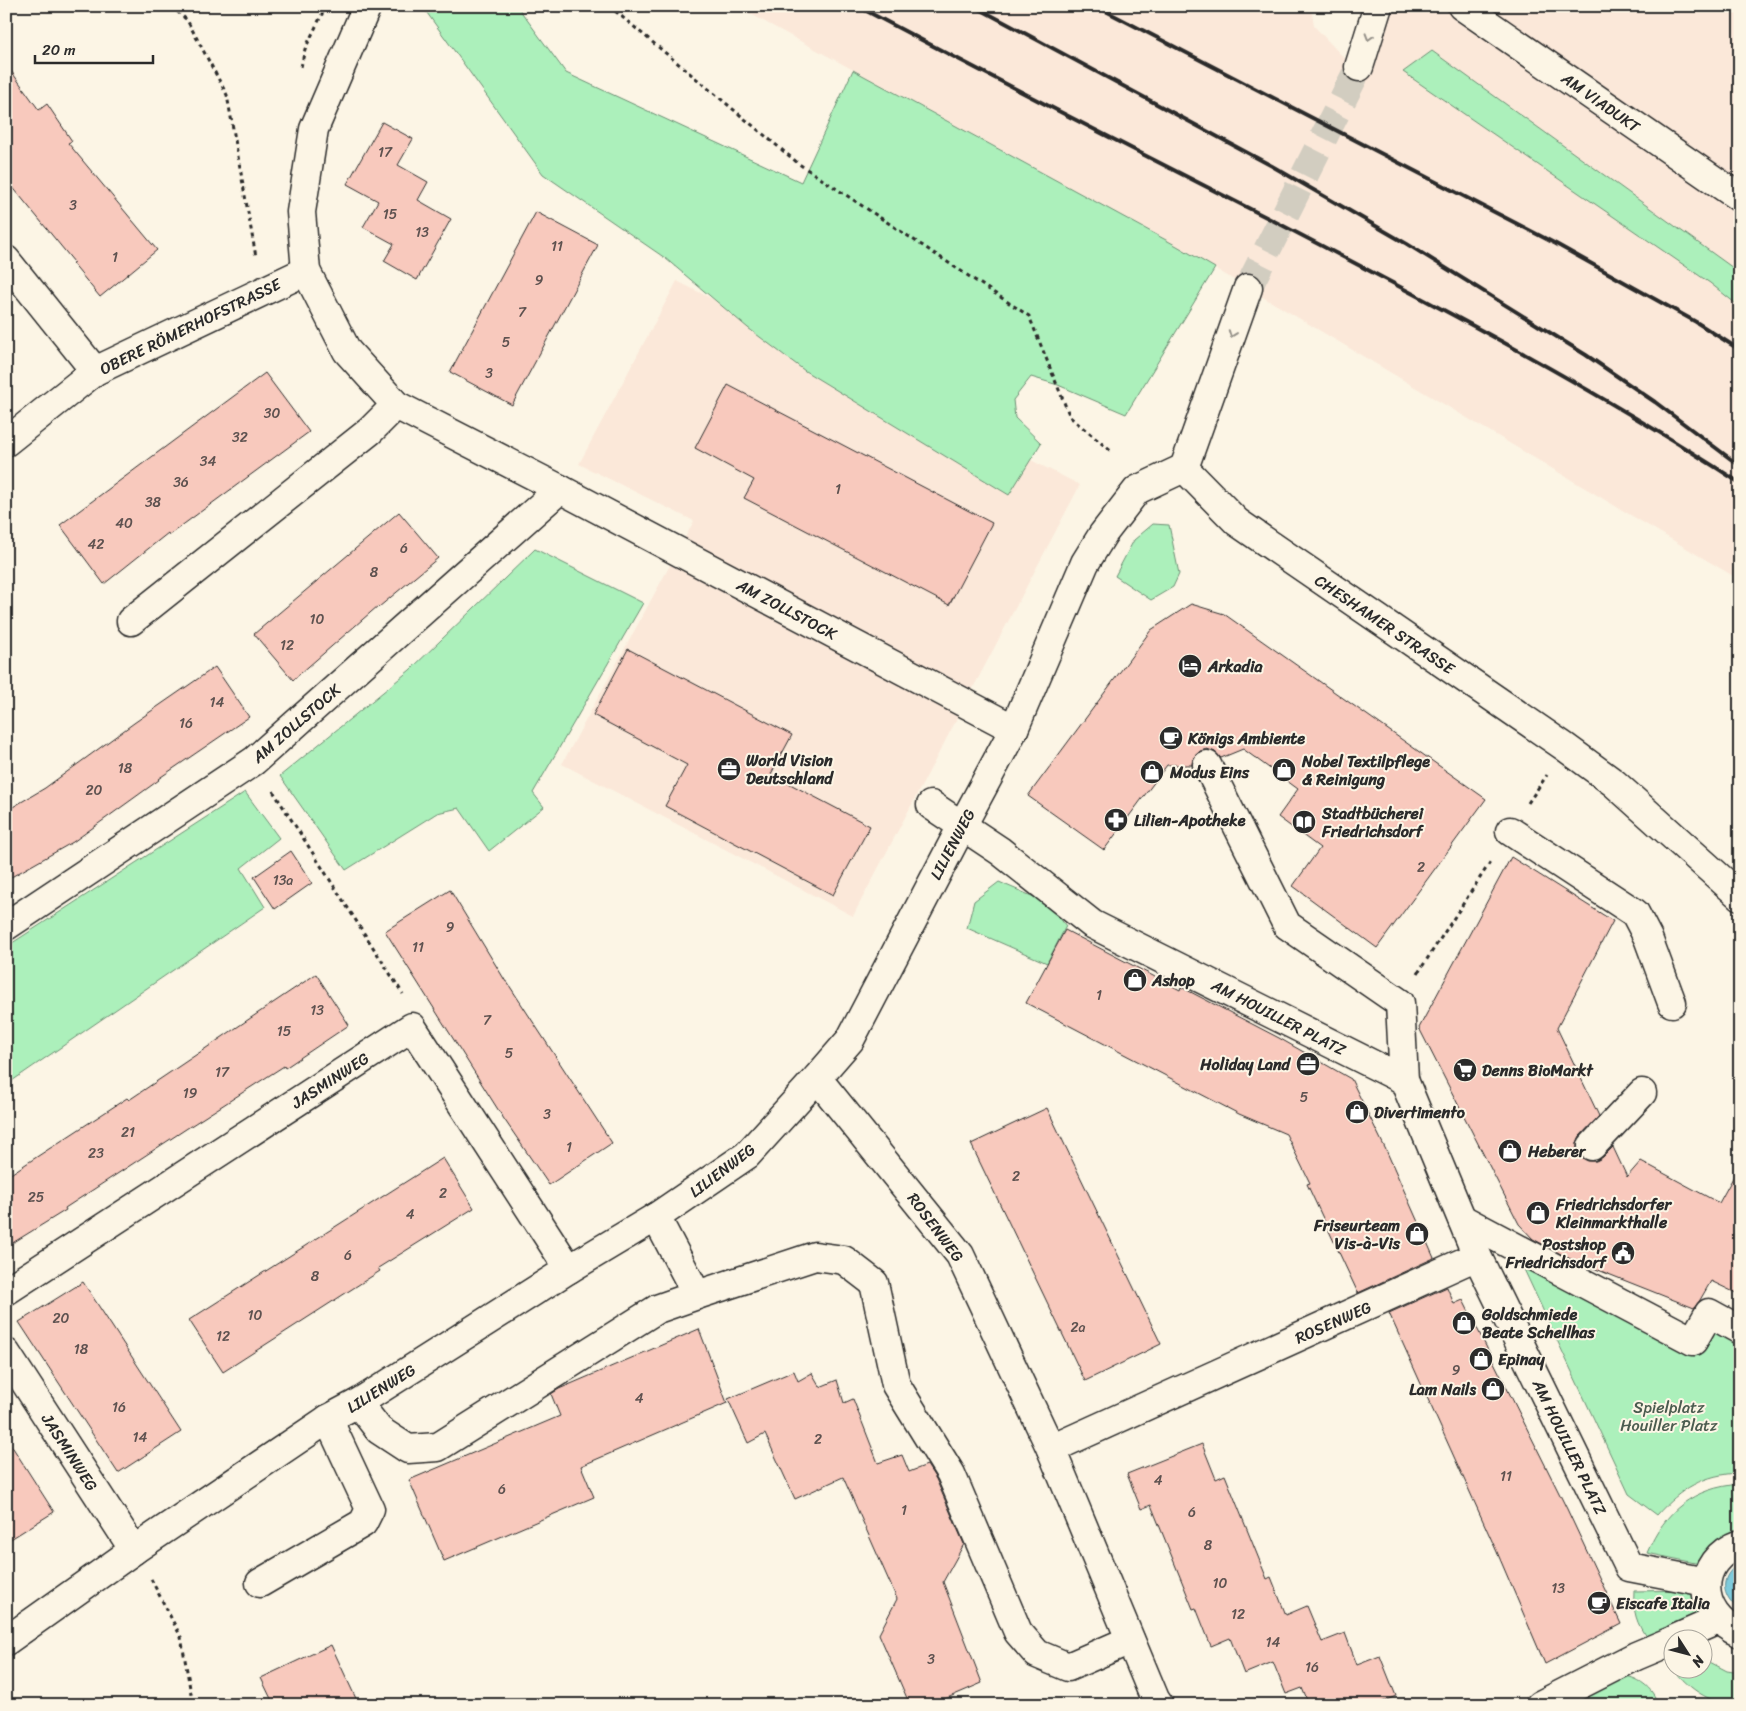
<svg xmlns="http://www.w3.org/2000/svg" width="1746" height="1711" viewBox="0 0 1746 1711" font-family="Sriracha,sans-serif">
  <rect width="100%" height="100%" fill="#fcf5e5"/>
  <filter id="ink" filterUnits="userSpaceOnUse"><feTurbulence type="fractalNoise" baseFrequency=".02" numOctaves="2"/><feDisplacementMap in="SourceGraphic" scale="10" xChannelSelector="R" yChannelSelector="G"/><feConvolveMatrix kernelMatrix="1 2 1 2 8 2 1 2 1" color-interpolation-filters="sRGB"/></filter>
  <g filter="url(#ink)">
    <g fill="#fbe8d9">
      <polygon points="736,6 1311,6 1314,26 1345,59 1359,67 1381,6 1740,6 1740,580 1177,246"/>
      <polygon points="677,281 1080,485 853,916 562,764 694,521 579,464"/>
    </g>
    <g fill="#acf0bb" stroke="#6c8e73">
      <polygon points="422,6 517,6 566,73 801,182 853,70 1177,246 1215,268 1126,414 1058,385 1031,377 1013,400 1015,418 1041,443 1009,495 805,371 748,328 665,258 543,174"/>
      <polygon points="1432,51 1740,273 1740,307 1710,283 1403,72"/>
      <polygon points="1153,524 1169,525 1179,574 1173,587 1151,600 1115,576 1134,540"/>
      <polygon points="535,549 643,603 533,793 544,807 489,851 459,808 437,813 346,870 280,776 410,670"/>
      <polygon points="245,792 279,838 241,868 265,907 6,1085 6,947"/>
      <polygon points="999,882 1048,903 1066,926 1047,963 967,928 974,901"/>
      <path d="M 1522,1265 L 1700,1354 L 1714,1328 L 1740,1342 L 1740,1473 C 1704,1474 1680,1489 1657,1515 L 1629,1494 Z"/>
      <path d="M 1740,1484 L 1740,1531 L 1700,1564 L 1647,1553 C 1665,1510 1693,1488 1740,1484 Z"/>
      <path d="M 1695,1590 L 1702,1616 L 1648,1640 C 1636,1622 1633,1613 1634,1591 Z"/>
      <path d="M 1673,1659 L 1674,1668 L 1704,1668 L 1704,1659 L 1727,1671 L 1740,1673 L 1740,1705 C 1709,1705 1686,1687 1669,1663 Z"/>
      <path d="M 1620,1675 C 1638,1677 1653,1687 1658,1705 L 1590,1705 L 1585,1692 Z"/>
    </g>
    <path fill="#7ecbdc" stroke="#5d8b95" d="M 1740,1563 L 1740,1611 C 1720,1596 1719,1576 1740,1563 Z"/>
    <g fill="#f8c9bd" stroke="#2b2b2b">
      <polygon points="6,64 39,110 47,104 72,141 68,143 157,250 100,297 72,263 74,262 6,179"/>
      <polygon points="382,122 413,139 398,165 428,182 418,200 451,219 417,280 384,261 394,244 363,227 378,201 347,184"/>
      <polygon points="536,212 598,245 512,405 450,372"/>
      <polygon points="265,373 309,432 169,535 168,533 104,584 60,525"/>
      <polygon points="728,385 992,523 949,605 744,498 754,480 695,448"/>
      <polygon points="399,512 438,558 379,607 378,606 293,680 254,634"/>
      <polygon points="1191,604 1224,614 1486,799 1377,948 1293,886 1320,848 1278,817 1298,789 1243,749 1221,758 1215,752 1207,749 1200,751 1194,757 1192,765 1167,765 1104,850 1028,796 1151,630"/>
      <polygon points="628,649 792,735 771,774 870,826 833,895 665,806 687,765 593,715"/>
      <polygon points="215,667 249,717 158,779 159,780 73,842 6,880 6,811 45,788 134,723"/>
      <polygon points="291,851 312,883 275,909 254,877"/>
      <polygon points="1511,857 1613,921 1557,1028 1599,1116 1580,1136 1577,1143 1577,1151 1582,1158 1588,1161 1596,1161 1603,1157 1613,1147 1627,1177 1641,1161 1719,1203 1740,1165 1740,1295 1711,1281 1700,1300 1694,1308 1568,1258 1533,1239 1519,1224 1419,1028"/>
      <polygon points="450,890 506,982 507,982 612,1143 549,1185 504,1119 385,931"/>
      <polygon points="1065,930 1180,990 1181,987 1279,1038 1351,1079 1386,1150 1434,1258 1358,1293 1307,1184 1310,1183 1286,1134 1239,1114 1026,1003"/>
      <polygon points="316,974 349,1025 285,1068 284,1066 189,1127 65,1208 66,1210 6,1247 6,1177 127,1098 129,1100"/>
      <polygon points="1047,1108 1161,1344 1085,1381 971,1144"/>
      <polygon points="443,1158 474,1208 378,1268 380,1271 223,1372 189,1320"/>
      <polygon points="83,1282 181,1432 118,1473 19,1322"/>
      <polygon points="1447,1287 1454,1304 1463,1300 1567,1509 1621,1624 1545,1664 1497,1552 1389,1313"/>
      <polygon points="699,1329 727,1403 581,1466 594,1497 444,1561 409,1480 560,1416 551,1394 559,1389"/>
      <polygon points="794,1371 798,1381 812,1373 820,1387 837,1380 844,1403 853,1399 878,1463 902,1455 909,1472 927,1465 936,1479 964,1544 943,1582 982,1683 931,1705 910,1705 879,1634 897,1599 843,1477 795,1499 765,1434 748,1443 728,1399"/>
      <polygon points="6,1437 54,1512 6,1542"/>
      <polygon points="1202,1444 1216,1479 1225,1475 1267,1579 1271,1577 1286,1615 1307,1606 1322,1642 1345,1633 1357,1665 1380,1656 1396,1696 1375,1705 1309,1705 1302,1688 1286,1694 1273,1662 1244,1674 1230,1638 1211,1646 1196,1608 1193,1609 1151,1505 1141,1509 1127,1474"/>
      <polygon points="331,1645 359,1705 274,1705 261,1678"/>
    </g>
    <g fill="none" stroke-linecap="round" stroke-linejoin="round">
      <polyline stroke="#d2cdc0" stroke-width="28" stroke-dasharray="28 14" stroke-linecap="butt" points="1248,288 1359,67"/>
      <g stroke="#2b2b2b" stroke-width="31">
        <g id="minor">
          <polyline points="367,6 314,129 301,212 306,271 347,351 396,405 560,489 1014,729"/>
          <polyline points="1462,6 1740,198"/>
          <polyline points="1359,67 1378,6"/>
          <polyline points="6,260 95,371"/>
          <polyline points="6,442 95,371 306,271"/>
          <polyline points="1184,468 1237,522 1565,747 1614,783 1740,896"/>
          <polyline points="1184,468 1248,288"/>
          <polyline points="131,621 370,431 396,405"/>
          <polyline points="1207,765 1287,925 1400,1003 1404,1080"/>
          <polyline points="931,805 1000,851 1092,924 1404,1080 1477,1256 1629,1567 1706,1582"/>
          <polyline points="1510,831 1635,913 1648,938 1672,1003"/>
          <polyline points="6,926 254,761 560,489"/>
          <polyline points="817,1078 960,1255 1051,1449 1155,1699 1159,1705"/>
          <polyline points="1592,1146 1642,1093"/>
          <polyline points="1462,1219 1693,1341 1709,1313 1740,1330"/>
          <polyline points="6,1291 412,1027 569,1269"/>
          <polyline points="697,1295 815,1256 844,1260 874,1283 896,1385 951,1474 1018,1632 1037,1654 1068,1667 1130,1640"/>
          <polyline points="6,1353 134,1550"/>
          <polyline points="358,1403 379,1430 408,1449 438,1447 657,1309 697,1295 656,1217"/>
          <polyline points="1051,1449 1477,1256"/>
          <path d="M 1740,1544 C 1694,1560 1696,1615 1740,1633"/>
          <polyline points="260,1583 363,1523 370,1509 328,1419"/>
          <polyline points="1677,1638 1718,1620"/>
          <polyline points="6,1641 134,1550 328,1419 358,1403 569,1269 656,1217 747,1155 817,1078 850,1040 962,826 1014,729 1085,563 1103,534 1137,490 1184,468"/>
          <polyline points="1540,1705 1636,1656 1674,1640"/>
        </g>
      </g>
      <g stroke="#2b2b2b" stroke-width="3" stroke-dasharray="4 4" stroke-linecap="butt">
        <polyline points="171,6 187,20 227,95 256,257"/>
        <polyline points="609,6 799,164 1029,316 1070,417 1112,452"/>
        <polyline points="301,67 305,49 326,6"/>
        <polyline points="273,791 403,994"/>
        <polyline points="1528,803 1547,775"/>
        <polyline points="1418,973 1491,861"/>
        <polyline points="151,1579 181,1637 193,1705"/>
      </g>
      <use href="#minor" stroke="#fcf5e5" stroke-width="28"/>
      <g stroke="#2b2b2b" stroke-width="4">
        <path d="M 857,6 C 995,79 1134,150 1274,221 C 1432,303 1590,385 1740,483"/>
        <polyline points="974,6 1272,166 1407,244 1586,355 1655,402 1740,466"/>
        <polyline points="1096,6 1556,244 1696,322 1740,350"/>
      </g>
    </g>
    <defs><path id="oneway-chevron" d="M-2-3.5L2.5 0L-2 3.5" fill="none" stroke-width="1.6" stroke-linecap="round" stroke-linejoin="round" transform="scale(1.25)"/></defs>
    <g stroke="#949088">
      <use href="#oneway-chevron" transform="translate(1369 37) rotate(107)"/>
      <use href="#oneway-chevron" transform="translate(1232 334) rotate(110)"/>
    </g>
  </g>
  <defs>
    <g id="hotel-disc" transform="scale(1.25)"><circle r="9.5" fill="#2b2b2b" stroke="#fcf5e5"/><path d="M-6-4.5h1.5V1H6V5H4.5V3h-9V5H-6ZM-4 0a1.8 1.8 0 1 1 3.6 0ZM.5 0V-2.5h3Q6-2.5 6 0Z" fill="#fff"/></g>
    <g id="cafe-disc" transform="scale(1.25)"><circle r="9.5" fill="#2b2b2b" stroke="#fcf5e5"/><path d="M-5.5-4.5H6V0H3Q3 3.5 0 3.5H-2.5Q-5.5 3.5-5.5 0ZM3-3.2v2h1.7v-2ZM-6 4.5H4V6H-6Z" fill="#fff"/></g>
    <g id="office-disc" transform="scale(1.25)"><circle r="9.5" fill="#2b2b2b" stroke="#fcf5e5"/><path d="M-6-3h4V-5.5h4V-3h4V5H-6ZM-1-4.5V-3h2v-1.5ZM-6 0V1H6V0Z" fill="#fff"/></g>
    <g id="shop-disc" transform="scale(1.25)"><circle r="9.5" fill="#2b2b2b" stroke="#fcf5e5"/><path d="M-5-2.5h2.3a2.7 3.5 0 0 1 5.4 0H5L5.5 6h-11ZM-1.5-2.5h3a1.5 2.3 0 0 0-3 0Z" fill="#fff"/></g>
    <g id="pharmacy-disc" transform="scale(1.25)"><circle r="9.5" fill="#2b2b2b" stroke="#fcf5e5"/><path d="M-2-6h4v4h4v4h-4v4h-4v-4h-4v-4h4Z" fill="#fff"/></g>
    <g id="library-disc" transform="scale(1.25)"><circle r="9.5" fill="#2b2b2b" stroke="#fcf5e5"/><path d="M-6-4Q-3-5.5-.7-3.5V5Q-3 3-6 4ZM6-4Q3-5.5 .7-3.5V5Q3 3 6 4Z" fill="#fff"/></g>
    <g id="supermarket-disc" transform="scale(1.25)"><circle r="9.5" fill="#2b2b2b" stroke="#fcf5e5"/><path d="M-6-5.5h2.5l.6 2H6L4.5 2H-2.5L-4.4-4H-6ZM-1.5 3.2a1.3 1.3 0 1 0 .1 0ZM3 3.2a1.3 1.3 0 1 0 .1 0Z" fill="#fff"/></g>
    <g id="civic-disc" transform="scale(1.25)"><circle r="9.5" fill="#2b2b2b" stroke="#fcf5e5"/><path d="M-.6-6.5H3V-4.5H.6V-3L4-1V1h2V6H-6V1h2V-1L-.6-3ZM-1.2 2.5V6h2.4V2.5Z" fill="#fff"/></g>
  </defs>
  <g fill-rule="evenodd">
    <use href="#hotel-disc" x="1190" y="666"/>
    <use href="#cafe-disc" x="1171" y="738"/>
    <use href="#office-disc" x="729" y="769"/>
    <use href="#shop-disc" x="1284" y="770"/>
    <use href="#shop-disc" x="1152" y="772"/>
    <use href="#pharmacy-disc" x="1116" y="820"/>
    <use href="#library-disc" x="1304" y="822"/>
    <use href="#shop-disc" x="1135" y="980"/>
    <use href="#office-disc" x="1308" y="1064"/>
    <use href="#supermarket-disc" x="1465" y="1070"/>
    <use href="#shop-disc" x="1357" y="1112"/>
    <use href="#shop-disc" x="1510" y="1151"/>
    <use href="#shop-disc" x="1538" y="1213"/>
    <use href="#shop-disc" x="1417" y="1234"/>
    <use href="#civic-disc" x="1623" y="1253"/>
    <use href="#shop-disc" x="1464" y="1323"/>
    <use href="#shop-disc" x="1481" y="1359"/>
    <use href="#shop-disc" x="1493" y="1389"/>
    <use href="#cafe-disc" x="1599" y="1603"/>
  </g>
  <g text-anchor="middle" stroke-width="4" stroke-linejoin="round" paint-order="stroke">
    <g font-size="14" fill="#5e5250">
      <text x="385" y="157">17</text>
      <text x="73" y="210">3</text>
      <text x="390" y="219">15</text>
      <text x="422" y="237">13</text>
      <text x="557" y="251">11</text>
      <text x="115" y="262">1</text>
      <text x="539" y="285">9</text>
      <text x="522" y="317">7</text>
      <text x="506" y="347">5</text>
      <text x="489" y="378">3</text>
      <text x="272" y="418">30</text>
      <text x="240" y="442">32</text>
      <text x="208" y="466">34</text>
      <text x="181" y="487">36</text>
      <text x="838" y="494">1</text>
      <text x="153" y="507">38</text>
      <text x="124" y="528">40</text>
      <text x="96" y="549">42</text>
      <text x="404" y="553">6</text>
      <text x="374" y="577">8</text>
      <text x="317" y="624">10</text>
      <text x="287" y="650">12</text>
      <text x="217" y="707">14</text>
      <text x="186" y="728">16</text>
      <text x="125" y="773">18</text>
      <text x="94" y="795">20</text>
      <text x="1421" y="872">2</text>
      <text x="283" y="885">13a</text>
      <text x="450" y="932">9</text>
      <text x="418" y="952">11</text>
      <text x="1099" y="1000">1</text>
      <text x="317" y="1015">13</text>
      <text x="487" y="1025">7</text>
      <text x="284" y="1036">15</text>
      <text x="509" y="1058">5</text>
      <text x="222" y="1077">17</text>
      <text x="190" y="1098">19</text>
      <text x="1304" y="1102">5</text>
      <text x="547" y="1119">3</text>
      <text x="128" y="1137">21</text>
      <text x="569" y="1152">1</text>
      <text x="96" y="1158">23</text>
      <text x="1016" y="1181">2</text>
      <text x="443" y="1198">2</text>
      <text x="36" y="1202">25</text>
      <text x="410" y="1219">4</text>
      <text x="348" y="1260">6</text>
      <text x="315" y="1281">8</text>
      <text x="255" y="1320">10</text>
      <text x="61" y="1323">20</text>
      <text x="1078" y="1332">2a</text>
      <text x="223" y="1341">12</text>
      <text x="81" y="1354">18</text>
      <text x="1456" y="1375">9</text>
      <text x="639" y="1403">4</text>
      <text x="119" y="1412">16</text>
      <text x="140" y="1442">14</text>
      <text x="818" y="1444">2</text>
      <text x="1506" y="1481">11</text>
      <text x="1158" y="1485">4</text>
      <text x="502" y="1494">6</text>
      <text x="904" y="1515">1</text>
      <text x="1192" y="1517">6</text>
      <text x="1208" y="1550">8</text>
      <text x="1220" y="1588">10</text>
      <text x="1558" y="1593">13</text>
      <text x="1238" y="1619">12</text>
      <text x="1273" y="1647">14</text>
      <text x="931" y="1664">3</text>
      <text x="1312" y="1672">16</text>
    </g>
    <g font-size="16" fill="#2b2b2b" stroke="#fcf5e5">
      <text transform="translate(1601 102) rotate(35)" y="6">AM VIADUKT</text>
      <text transform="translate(190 326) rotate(-26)" y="6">OBERE RÖMERHOFSTRASSE</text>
      <text transform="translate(787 609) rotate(28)" y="6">AM ZOLLSTOCK</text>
      <text transform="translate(1385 624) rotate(34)" y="6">CHESHAMER STRASSE</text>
      <text transform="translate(296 723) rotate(-41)" y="6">AM ZOLLSTOCK</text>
      <text transform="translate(952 844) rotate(-62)" y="6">LILIENWEG</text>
      <text transform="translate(1279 1017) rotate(27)" y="6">AM HOUILLER PLATZ</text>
      <text transform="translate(330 1080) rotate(-33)" y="6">JASMINWEG</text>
      <text transform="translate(722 1170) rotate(-37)" y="6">LILIENWEG</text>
      <text transform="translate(936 1227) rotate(53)" y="6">ROSENWEG</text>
      <text transform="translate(1333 1322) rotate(-24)" y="6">ROSENWEG</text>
      <text transform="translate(381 1388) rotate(-32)" y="6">LILIENWEG</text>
      <text transform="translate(1570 1447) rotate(64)" y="6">AM HOUILLER PLATZ</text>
      <text transform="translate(70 1452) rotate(57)" y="6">JASMINWEG</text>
    </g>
    <g font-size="16" font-weight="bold" fill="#2b2b2b" stroke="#fcf5e5" text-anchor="start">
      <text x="1208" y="672">Arkadia</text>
      <text x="1188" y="744">Königs Ambiente</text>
      <text x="746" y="766">World Vision<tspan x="746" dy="18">Deutschland</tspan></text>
      <text x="1302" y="767">Nobel Textilpflege<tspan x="1302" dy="18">&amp; Reinigung</tspan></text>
      <text x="1170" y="778">Modus Eins</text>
      <text x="1322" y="819">Stadtbücherei<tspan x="1322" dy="18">Friedrichsdorf</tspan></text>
      <text x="1134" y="826">Lilien-Apotheke</text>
      <text x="1152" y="986">Ashop</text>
      <text x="1290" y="1070" text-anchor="end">Holiday Land</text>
      <text x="1482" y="1076">Denns BioMarkt</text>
      <text x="1374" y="1118">Divertimento</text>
      <text x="1528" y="1157">Heberer</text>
      <text x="1556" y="1210">Friedrichsdorfer<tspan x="1556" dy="18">Kleinmarkthalle</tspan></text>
      <text x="1400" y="1231" text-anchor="end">Friseurteam<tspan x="1400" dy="18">Vis-à-Vis</tspan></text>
      <text x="1606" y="1250" text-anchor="end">Postshop<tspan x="1606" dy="18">Friedrichsdorf</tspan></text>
      <text x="1482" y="1320">Goldschmiede<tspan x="1482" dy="18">Beate Schellhas</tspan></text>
      <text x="1498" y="1365">Epinay</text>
      <text x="1476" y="1395" text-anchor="end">Lam Nails</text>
      <text x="1616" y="1609">Eiscafe Italia</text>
    </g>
    <g font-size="16" fill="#4b5c4f" stroke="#fcf5e5">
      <text x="1669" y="1413">Spielplatz<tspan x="1669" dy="18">Houiller Platz</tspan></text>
    </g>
  </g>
  <rect width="1746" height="1711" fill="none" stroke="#fcf5e5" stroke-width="25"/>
  <rect x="12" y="12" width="1721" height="1686" fill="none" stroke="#2b2b2b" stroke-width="2" filter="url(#ink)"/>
  <g transform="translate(1688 1654) rotate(126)"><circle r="24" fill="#fcf5e5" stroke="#a8a49b"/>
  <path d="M0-4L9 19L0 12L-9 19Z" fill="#2b2b2b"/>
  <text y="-8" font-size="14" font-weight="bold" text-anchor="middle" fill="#2b2b2b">N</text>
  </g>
  <path d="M35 55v8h118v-8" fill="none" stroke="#2b2b2b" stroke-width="2.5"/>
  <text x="42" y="55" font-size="15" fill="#2b2b2b" stroke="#fcf5e5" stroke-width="4" paint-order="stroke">20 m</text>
</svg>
